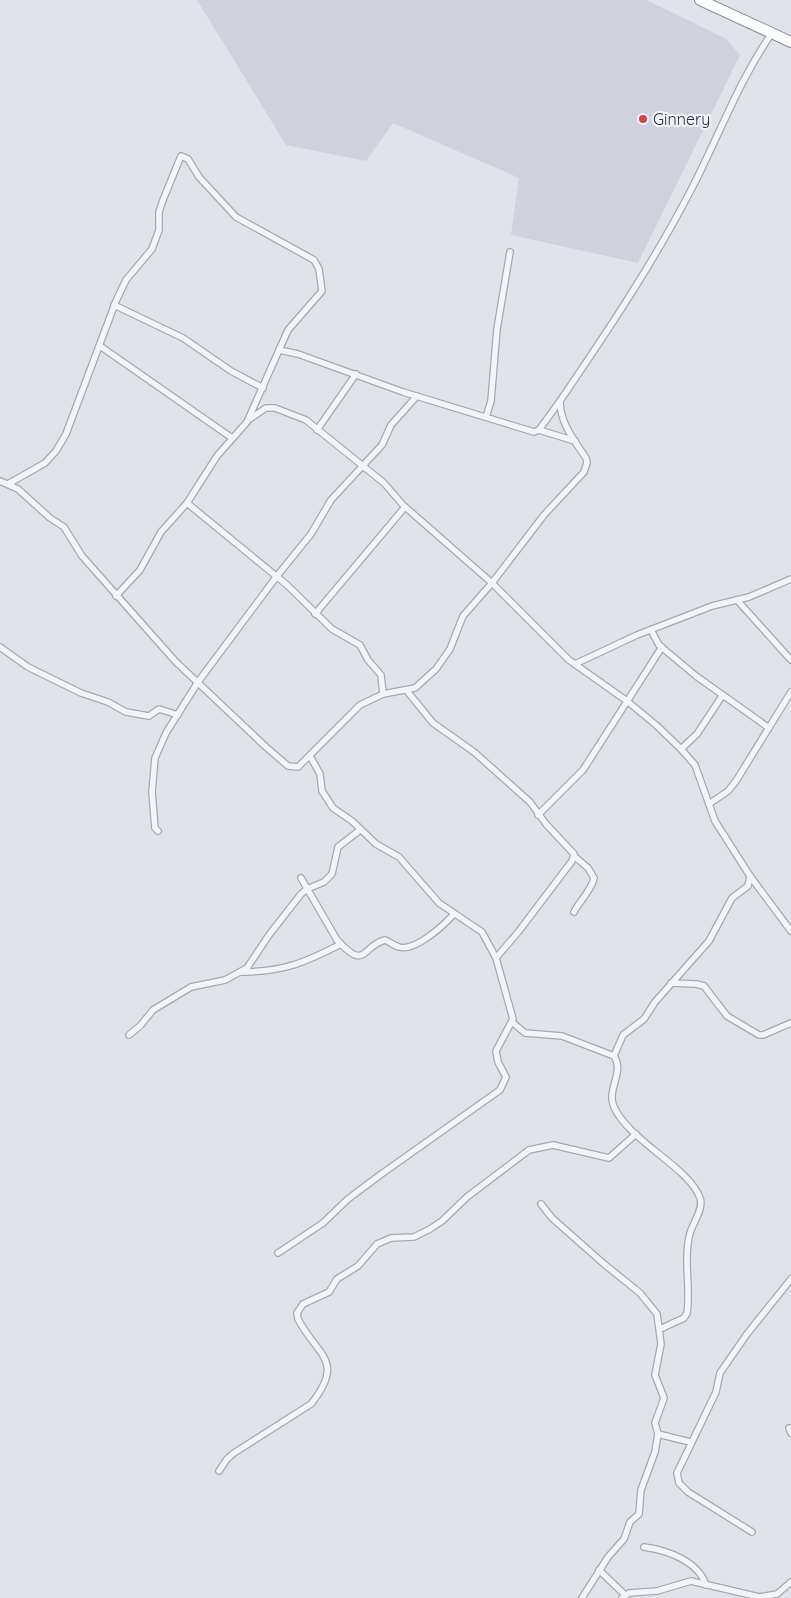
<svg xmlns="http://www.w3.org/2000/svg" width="791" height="1598" viewBox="0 0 791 1598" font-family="Quicksand,sans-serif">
  <rect width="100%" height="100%" fill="#e1e3ea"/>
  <polygon fill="#cfd2dc" points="197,0 647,0 726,39 740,55 638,263 511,235 519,178 393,123 366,161 286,145"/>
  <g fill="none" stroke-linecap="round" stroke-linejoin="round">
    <g stroke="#a6a9b4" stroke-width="8">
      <g id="street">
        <polyline points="114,305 183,338 231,371 263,388"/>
        <polyline points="100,346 232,438"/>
        <polyline points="279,350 298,354 403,392 534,432 539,430 560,401"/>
        <polyline points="486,417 491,401 497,329 510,252"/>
        <polyline points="248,420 266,408 275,408 306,420 384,483 403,505 492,583 569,660 627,701 656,725 681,749 695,765 715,821 750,876 791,931"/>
        <polyline points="317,430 356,374"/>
        <polyline points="539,430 575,441"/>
        <path d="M 0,481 L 18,489 L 50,518 L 64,527 L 82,556 L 176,662 L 266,747 L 288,766 L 298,767 L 360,705 L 383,694 L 415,688 L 436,669 L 450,649 L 463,616 L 492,583 L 544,515 L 584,472 L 587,463 L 586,458 C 574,440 560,423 560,401 C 607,332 654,262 692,188 C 719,136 738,82 772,33"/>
        <polyline points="8,484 45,463 56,451 66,434 116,301 126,280 152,249 159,230 159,212 163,200 181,156 188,159 199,177 236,217 314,260 319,269 322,291 288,330 247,422 217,456 187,503 161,532 140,570 116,596"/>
        <polyline points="187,503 287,585 332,629 360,645 368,660 381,675 383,694"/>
        <polyline points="737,600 791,660"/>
        <polyline points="315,614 405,507"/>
        <polyline points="651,630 659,645 696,676 769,728"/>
        <polyline points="0,647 28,667 81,693 108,702 126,712 149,716 159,709 178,715"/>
        <polyline points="575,664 637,635 712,606 749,597 791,579"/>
        <polyline points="407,691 433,723 474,752 530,802 546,824 574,854 572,861 519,931 496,958"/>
        <polyline points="681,749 697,734 722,696"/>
        <polyline points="709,804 728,791 736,781 791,692"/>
        <polyline points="538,815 583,770 662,647"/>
        <polyline points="158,831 155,828 152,792 155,758 166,733 198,682 277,576 311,534 331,500 382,445 391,425 417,396"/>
        <path d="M 301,878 L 337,940 C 367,972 361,946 385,940 C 390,942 394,946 399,947 C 415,952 444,925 454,914"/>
        <path d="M 574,912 C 579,902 593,888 594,878 L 588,868 L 574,856"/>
        <path d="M 240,972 C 283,972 304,963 341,944"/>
        <polyline points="671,983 696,984 704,986 727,1016 759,1035 763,1035 791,1023"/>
        <path d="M 512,1022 L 525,1033 L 562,1036 L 614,1056 C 625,1072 606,1090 614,1107 C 630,1142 689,1167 700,1198 C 704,1208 693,1223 690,1233 C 683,1260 691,1288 687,1313 L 684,1318 L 660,1329"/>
        <polyline points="129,1035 140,1026 153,1010 191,987 225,980 247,968 269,935 301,894 307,889 324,882 332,874 338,847 360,830"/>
        <polyline points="614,1056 623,1035 644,1019 655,1002 709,941 732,898 748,886 750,876"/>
        <polyline points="541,1204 552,1218 604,1264 640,1293 657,1314 661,1344 655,1375 664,1398 655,1423 658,1434 655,1452 641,1490 639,1514 630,1522 624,1539 608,1557 582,1598"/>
        <polyline points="278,1253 323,1223 348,1199 380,1175 500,1090 506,1077 498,1062 496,1051 513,1019 496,958 482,932 439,903 399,857 376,844 352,821 333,808 322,791 320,774 310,756"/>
        <polyline points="789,1428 791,1433"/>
        <polyline points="658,1434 690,1442"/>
        <path d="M 219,1471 L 227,1459 L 234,1453 L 311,1404 C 346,1360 317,1356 298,1319 L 297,1313 L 303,1304 L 329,1292 L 337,1279 L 358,1266 L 377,1244 L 391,1238 L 414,1237 L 430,1229 L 442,1221 L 467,1197 L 529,1150 L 553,1145 L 609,1158 L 636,1134"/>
        <polyline points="752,1532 688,1492 679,1483 677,1473 716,1392 720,1373 747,1334 791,1279"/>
        <path d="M 644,1547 C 667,1550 698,1561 706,1585"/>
        <polyline points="599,1570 625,1595"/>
        <polyline points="622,1598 629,1593 657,1591 691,1581 759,1597 777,1594 791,1582"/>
      </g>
    </g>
    <g stroke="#888ea0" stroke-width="12">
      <polyline id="highway" points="700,0 791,42"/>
    </g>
    <use href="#street" stroke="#f4f5f8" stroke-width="5.5"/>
    <use href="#highway" stroke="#fff" stroke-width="10"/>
  </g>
  <circle fill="#cf4647" stroke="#f1f2f7" stroke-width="2" cx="643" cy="119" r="5"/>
  <g text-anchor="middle" stroke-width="4.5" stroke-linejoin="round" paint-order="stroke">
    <g font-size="16" fill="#292f41" stroke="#f1f2f7" text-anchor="start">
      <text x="653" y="125">Ginnery</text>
    </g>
  </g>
</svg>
